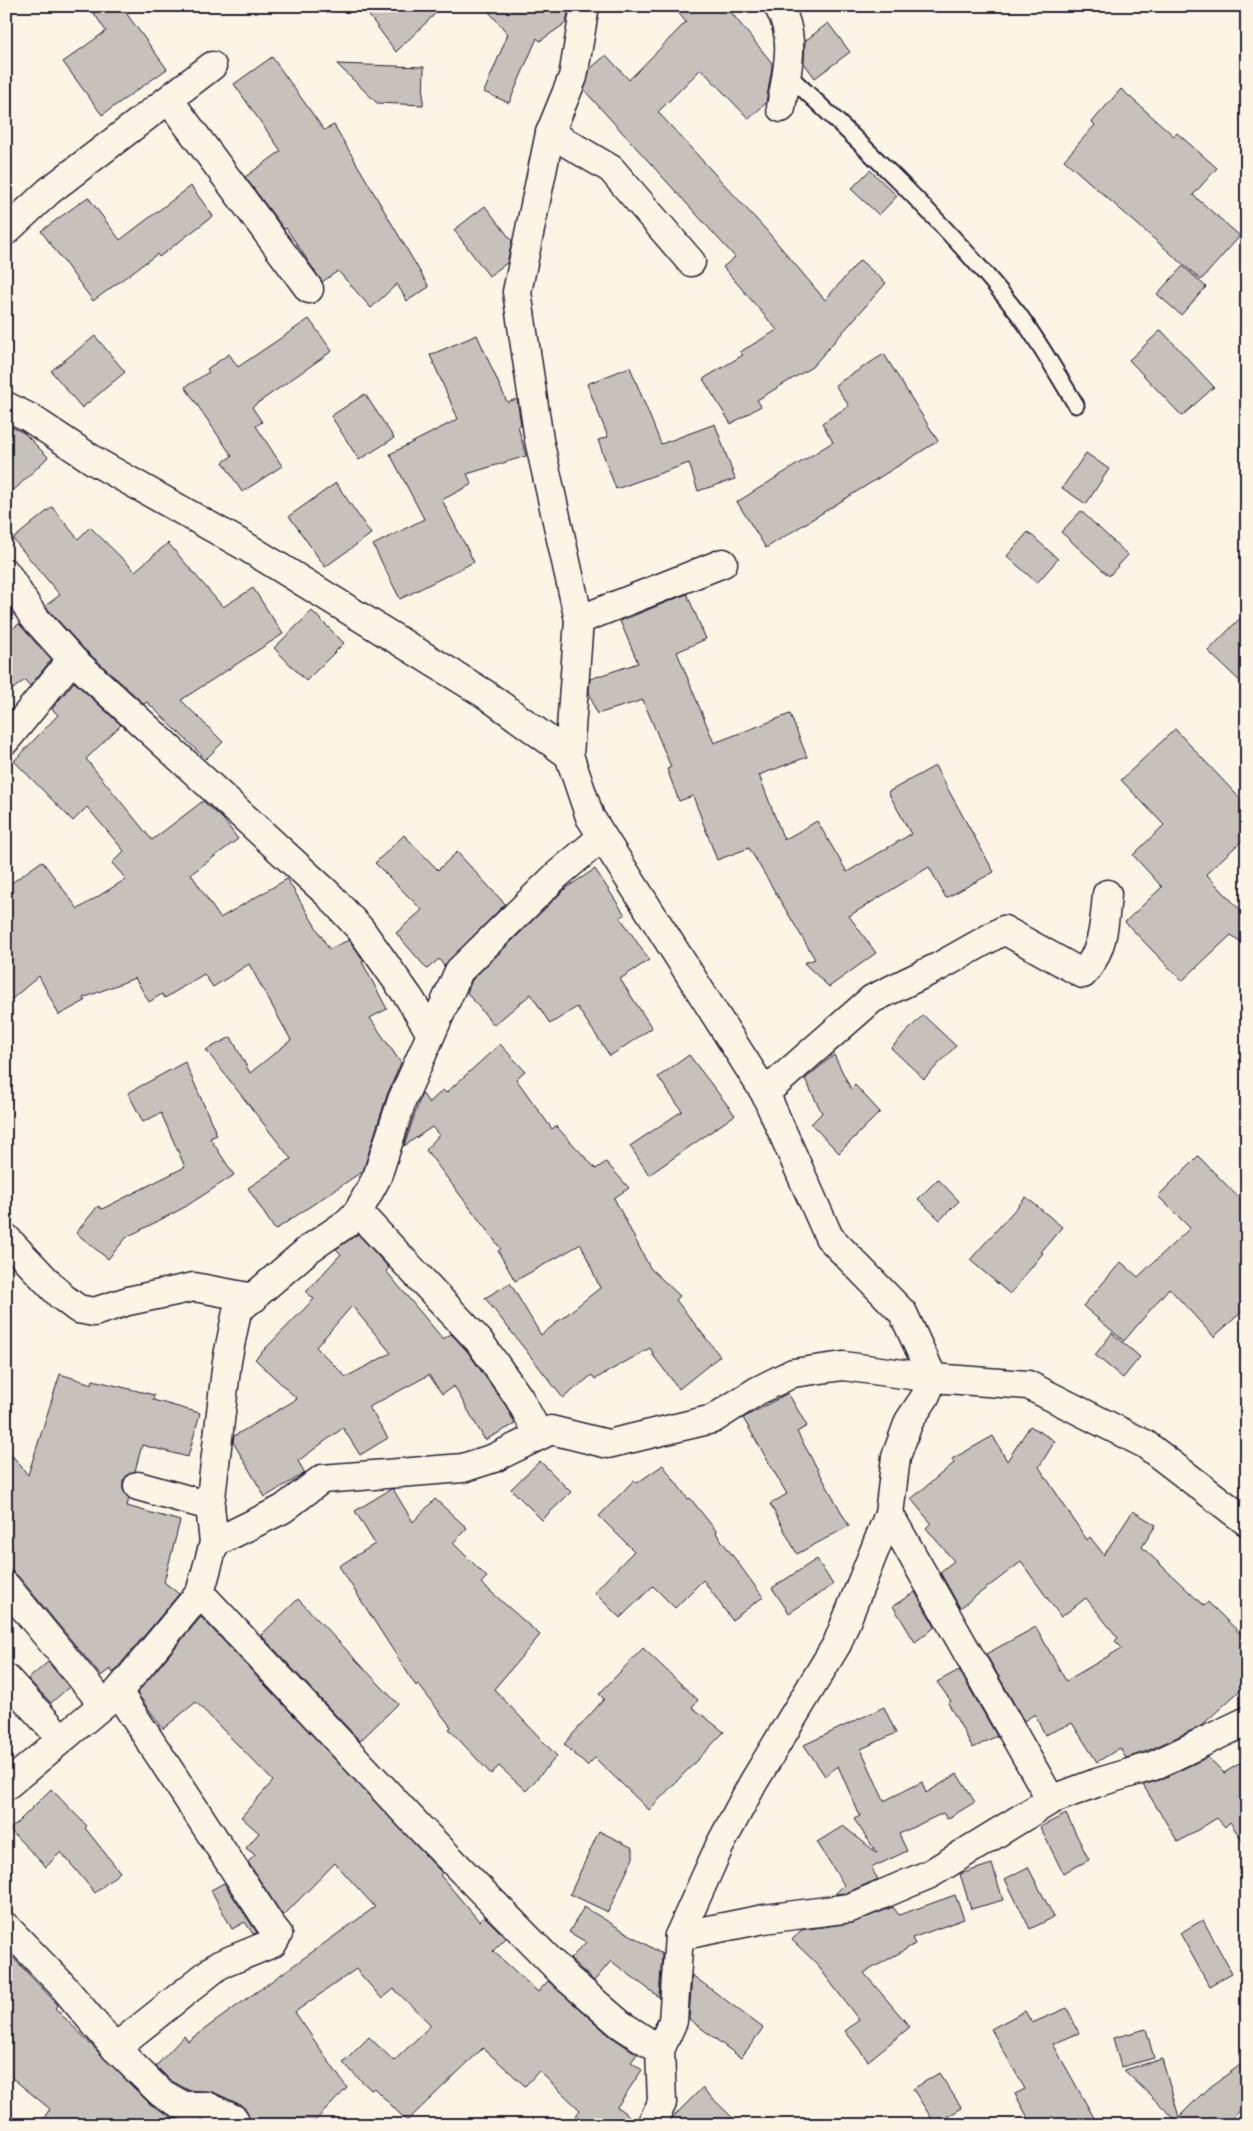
<svg xmlns="http://www.w3.org/2000/svg" width="1253" height="2131" viewBox="0 0 1253 2131" font-family="'Shantell Sans',sans-serif">
  <rect width="100%" height="100%" fill="#fcf5e5"/>
  <filter id="ink" filterUnits="userSpaceOnUse"><feTurbulence type="fractalNoise" baseFrequency=".02" numOctaves="2"/><feDisplacementMap in="SourceGraphic" scale="10" xChannelSelector="R" yChannelSelector="G"/><feConvolveMatrix kernelMatrix="1 2 1 2 8 2 1 2 1" color-interpolation-filters="sRGB"/></filter>
  <g filter="url(#ink)">
    <g fill="#c6c1bb" stroke="#22223b" fill-rule="evenodd">
      <polygon points="89,6 121,6 167,69 102,115 63,62 106,31"/>
      <polygon points="362,6 443,6 396,52"/>
      <polygon points="484,6 569,6 566,23 540,41 537,38 509,103 484,92 508,34"/>
      <polygon points="673,6 726,6 772,63 772,67 766,103 749,119 701,69 658,112 767,231 825,300 860,260 886,283 812,367 757,400 761,406 731,424 703,379 743,355 740,352 777,330 723,267 735,257 584,90 590,69 606,55 629,80 686,22"/>
      <polygon points="828,23 850,52 815,78 804,63 805,41"/>
      <polygon points="272,57 324,130 334,125 429,287 407,301 397,284 371,308 338,271 322,282 286,228 284,229 245,177 281,151 234,84"/>
      <polygon points="337,64 424,67 423,105 377,103"/>
      <polygon points="1121,89 1174,136 1177,133 1217,168 1193,195 1240,236 1201,280 1064,160 1095,125 1092,122"/>
      <polygon points="870,170 897,196 879,215 851,189"/>
      <polygon points="191,186 213,216 159,257 157,254 93,301 41,231 88,197 120,240"/>
      <polygon points="485,206 512,241 507,263 489,276 454,230"/>
      <polygon points="1183,266 1206,287 1181,315 1157,294"/>
      <polygon points="309,319 332,351 252,407 262,422 256,426 282,466 242,492 223,462 232,456 185,387 209,372 207,369 229,354 238,367"/>
      <polygon points="1161,330 1214,387 1182,416 1129,360"/>
      <polygon points="477,335 507,402 517,399 521,425 518,426 526,456 467,474 472,484 442,500 474,562 400,599 373,545 424,519 390,454 458,419 430,355"/>
      <polygon points="95,336 125,372 82,408 51,371"/>
      <polygon points="884,354 938,441 766,548 737,502 833,442 822,423 849,406 835,385"/>
      <polygon points="630,367 661,444 715,424 735,479 698,491 689,463 616,489 598,440 608,437 587,384"/>
      <polygon points="365,394 394,438 359,460 331,416"/>
      <polygon points="6,424 24,433 48,457 6,498"/>
      <polygon points="1086,453 1109,469 1086,504 1062,488"/>
      <polygon points="336,483 371,534 325,567 289,516"/>
      <polygon points="52,507 78,539 90,527 135,571 168,543 223,607 253,588 283,634 181,700 223,742 206,759 147,702 144,704 83,648 45,606 60,595 13,539"/>
      <polygon points="1081,511 1128,555 1109,576 1061,532"/>
      <polygon points="1028,532 1058,559 1037,583 1007,556"/>
      <polygon points="687,594 706,639 677,652 714,743 790,714 807,757 759,775 784,840 817,821 847,872 911,834 888,792 935,766 994,872 946,898 929,867 849,916 876,953 829,987 804,963 815,959 749,848 717,860 693,796 679,801 667,769 671,767 643,700 597,714 589,692 590,679 638,663 620,621"/>
      <polygon points="312,611 344,643 306,681 274,648"/>
      <polygon points="1247,611 1247,688 1208,651"/>
      <polygon points="19,624 51,660 30,686 25,680 6,694 6,633"/>
      <polygon points="74,682 121,725 86,759 152,840 203,801 223,819 238,839 191,874 220,918 287,879 329,949 349,940 364,961 362,962 387,1009 370,1018 401,1063 387,1095 363,1171 275,1230 248,1188 291,1159 206,1050 231,1037 250,1073 291,1040 249,964 213,987 204,974 165,998 162,994 149,1002 135,978 83,998 85,1001 59,1015 39,976 6,1004 6,887 42,861 78,909 126,879 112,863 124,851 87,807 73,821 14,761 58,715 52,709"/>
      <polygon points="1175,729 1247,806 1247,836 1206,874 1247,917 1247,946 1231,935 1182,981 1125,922 1162,887 1133,855 1164,825 1121,780"/>
      <polygon points="404,835 438,870 457,852 505,904 444,966 439,959 427,969 396,933 422,910 375,863"/>
      <polygon points="595,869 625,915 620,917 649,960 620,979 652,1028 610,1056 577,1007 550,1024 531,994 494,1025 467,993 472,980 566,888"/>
      <polygon points="923,1015 956,1046 924,1079 891,1048"/>
      <polygon points="500,1044 525,1071 516,1079 552,1129 556,1126 596,1169 606,1162 629,1188 614,1198 650,1268 680,1296 676,1300 720,1356 679,1389 652,1354 653,1353 650,1348 595,1379 592,1375 563,1398 485,1298 510,1283 541,1335 600,1288 581,1244 515,1281 498,1251 501,1249 426,1150 439,1135 432,1127 404,1146 422,1093 429,1103 443,1090 446,1093"/>
      <polygon points="689,1055 735,1115 649,1175 630,1146 682,1111 658,1077"/>
      <polygon points="834,1055 851,1089 855,1085 880,1112 839,1153 811,1124 822,1113 805,1079"/>
      <polygon points="185,1062 217,1135 210,1138 234,1175 185,1207 127,1237 108,1259 76,1233 98,1206 102,1209 185,1167 161,1113 143,1122 128,1093"/>
      <polygon points="1198,1156 1247,1206 1247,1307 1214,1337 1169,1288 1124,1341 1083,1306 1121,1262 1138,1277 1190,1228 1158,1196"/>
      <polygon points="938,1179 959,1201 940,1220 918,1199"/>
      <polygon points="1026,1197 1062,1227 1041,1252 1043,1253 1010,1294 970,1260"/>
      <path d="M 358,1234 L 389,1268 L 386,1271 L 443,1339 L 451,1334 L 467,1351 L 506,1406 L 515,1424 L 485,1440 L 454,1386 L 442,1394 L 429,1375 L 369,1407 L 388,1438 L 360,1455 L 343,1428 L 298,1461 L 305,1473 L 265,1497 L 233,1442 L 234,1436 L 297,1399 L 255,1359 L 314,1299 L 306,1292 L 341,1254 L 336,1249 ZM 352,1306 L 391,1353 L 346,1377 L 316,1347 Z"/>
      <polygon points="1112,1333 1140,1357 1123,1378 1095,1355"/>
      <polygon points="60,1374 92,1384 93,1380 154,1395 153,1400 200,1413 188,1457 142,1445 135,1471 127,1475 123,1481 123,1490 129,1498 127,1506 180,1521 164,1582 179,1594 113,1673 110,1669 101,1676 18,1576 6,1567 6,1448 28,1475"/>
      <polygon points="788,1393 807,1426 797,1432 849,1526 797,1554 770,1504 787,1494 743,1418"/>
      <polygon points="1030,1426 1055,1441 1039,1467 1087,1540 1090,1537 1104,1555 1133,1511 1156,1525 1142,1547 1204,1606 1208,1602 1247,1640 1247,1684 1201,1726 1147,1751 1126,1758 1120,1748 1097,1762 1072,1723 1045,1735 1035,1714 1024,1721 986,1654 1036,1627 1066,1681 1122,1648 1115,1641 1118,1638 1086,1598 1061,1617 1021,1562 960,1608 940,1572 954,1561 926,1528 931,1523 911,1499 954,1463 952,1459 993,1436 1007,1461"/>
      <polygon points="540,1461 571,1492 542,1520 511,1489"/>
      <polygon points="663,1465 688,1499 690,1498 717,1532 716,1533 763,1597 732,1620 703,1580 675,1608 653,1586 620,1618 594,1592 634,1551 599,1516 634,1480 637,1483"/>
      <polygon points="391,1489 393,1489 413,1522 435,1499 467,1528 453,1543 487,1577 481,1583 540,1635 494,1689 557,1756 526,1791 499,1766 491,1774 449,1729 451,1727 418,1684 416,1686 339,1566 375,1544 355,1511"/>
      <polygon points="817,1559 833,1585 789,1613 772,1588"/>
      <polygon points="915,1592 935,1627 915,1642 893,1606"/>
      <polygon points="298,1599 398,1704 360,1741 261,1635"/>
      <polygon points="201,1617 442,1873 440,1875 479,1921 484,1916 506,1938 493,1951 538,1992 548,1981 610,2036 637,2054 631,2062 642,2070 617,2107 636,2121 636,2125 569,2125 580,2110 539,2071 525,2086 483,2048 407,2121 374,2088 371,2090 343,2063 369,2037 394,2061 431,2025 394,1989 382,1999 356,1969 295,2012 347,2088 311,2125 248,2125 249,2117 247,2111 241,2105 213,2092 188,2090 170,2080 156,2066 184,2036 188,2041 375,1907 335,1863 283,1916 248,1862 255,1855 246,1848 259,1833 241,1817 273,1781 196,1702 163,1729 137,1693"/>
      <polygon points="643,1648 698,1700 692,1707 724,1732 649,1810 595,1758 587,1766 564,1744 604,1699 599,1694"/>
      <polygon points="48,1662 69,1687 51,1703 28,1679"/>
      <polygon points="959,1670 997,1736 973,1748 948,1703 951,1701 937,1682"/>
      <polygon points="884,1707 896,1733 861,1749 884,1801 922,1782 926,1793 957,1774 975,1802 947,1819 943,1813 899,1834 907,1851 871,1868 878,1879 846,1893 835,1894 844,1885 817,1842 843,1826 877,1853 854,1819 860,1816 838,1766 825,1776 804,1745"/>
      <polygon points="1208,1757 1224,1773 1247,1759 1247,1848 1230,1822 1225,1827 1217,1818 1178,1842 1143,1785 1160,1780"/>
      <polygon points="51,1789 87,1826 85,1828 120,1872 95,1893 61,1852 46,1867 10,1830"/>
      <polygon points="1066,1814 1089,1860 1063,1873 1040,1827"/>
      <polygon points="599,1831 633,1848 633,1858 608,1912 570,1894"/>
      <polygon points="992,1864 1003,1900 971,1909 960,1874"/>
      <polygon points="1028,1867 1054,1917 1030,1929 1005,1879"/>
      <polygon points="224,1883 257,1933 253,1934 245,1922 232,1929 211,1890"/>
      <polygon points="955,1895 964,1919 912,1938 915,1944 864,1973 910,2027 868,2061 845,2031 859,2020 815,1962 792,1940 801,1930 852,1923 893,1907 899,1915"/>
      <polygon points="584,1907 662,1954 659,1997 611,1961 594,1981 570,1959 586,1942 569,1932"/>
      <polygon points="1203,1920 1232,1973 1209,1986 1180,1933"/>
      <polygon points="6,1950 58,2005 55,2008 150,2104 177,2120 203,2122 210,2125 39,2125 50,2109 6,2073"/>
      <polygon points="692,1975 763,2028 741,2058 689,2019"/>
      <polygon points="1067,2008 1079,2033 1053,2044 1098,2125 1032,2125 1015,2094 1025,2089 991,2029 1025,2011 1032,2023"/>
      <polygon points="1146,2029 1154,2058 1121,2067 1113,2038"/>
      <polygon points="1162,2059 1179,2117 1206,2090 1247,2060 1247,2104 1225,2125 1171,2125 1176,2120 1124,2070"/>
      <polygon points="939,2073 962,2108 935,2124 913,2089"/>
      <polygon points="702,2088 740,2125 669,2125 671,2119"/>
    </g>
    <g fill="none" stroke-linecap="round" stroke-linejoin="round">
      <g stroke="#22223b" stroke-width="19">
        <path id="service" d="M 786,73 C 867,149 948,225 1017,312 C 1039,341 1057,374 1076,405"/>
      </g>
      <g stroke="#22223b" stroke-width="31">
        <g id="minor">
          <path d="M 778,6 C 798,37 786,74 781,108"/>
          <polyline points="169,100 309,289"/>
          <polyline points="550,133 611,169 691,262"/>
          <polyline points="6,231 49,191 212,66"/>
          <polyline points="6,406 30,418 96,462 245,546 485,694 569,755 590,817 765,1093 829,1237 903,1313 933,1378 925,1397 909,1421 896,1457 889,1514 837,1644 753,1783 720,1845 679,1936 673,2021 660,2050 662,2103 651,2125"/>
          <polyline points="6,573 33,616 72,659 329,895 361,930 410,999 430,1032"/>
          <polyline points="579,620 723,563"/>
          <polyline points="6,740 72,659"/>
          <polyline points="569,755 579,620 539,440 517,292 550,133 573,77 585,6"/>
          <path d="M 765,1093 L 872,999 L 940,966 L 1004,930 L 1083,974 C 1104,949 1104,926 1107,894"/>
          <polyline points="358,1212 479,1341 519,1398 539,1435"/>
          <polyline points="6,1238 61,1296 78,1309 94,1312 128,1301 194,1287 254,1298"/>
          <polyline points="138,1486 210,1506"/>
          <polyline points="889,1514 1051,1800"/>
          <polyline points="214,1543 283,1509 322,1479 463,1468 494,1458 551,1430 608,1444 713,1419 757,1391 793,1373 843,1366 933,1378 1028,1385 1145,1444 1247,1522"/>
          <polyline points="6,1586 103,1704"/>
          <polyline points="200,1593 419,1827 568,1979 620,2024 660,2050"/>
          <polyline points="6,1678 62,1739"/>
          <polyline points="6,1786 118,1692 200,1593 214,1543 210,1506 227,1361 237,1311 309,1249 347,1223 358,1212 377,1177 402,1100 459,971 558,874 602,837"/>
          <polyline points="6,1927 61,1984 115,2048 161,2093 184,2106 207,2106 234,2119"/>
          <polyline points="679,1936 764,1919 850,1908 930,1874 1051,1800 1096,1783 1153,1766 1247,1721"/>
          <polyline points="115,2048 219,1965 273,1943 278,1934 270,1924 118,1692"/>
        </g>
      </g>
      <use href="#service" stroke="#fcf5e5" stroke-width="15"/>
      <use href="#minor" stroke="#fcf5e5" stroke-width="28"/>
    </g>
  </g>
  <rect width="1253" height="2131" fill="none" stroke="#fcf5e5" stroke-width="25"/>
  <rect x="12" y="12" width="1228" height="2106" fill="none" stroke="#22223b" stroke-width="2" filter="url(#ink)"/>
</svg>
